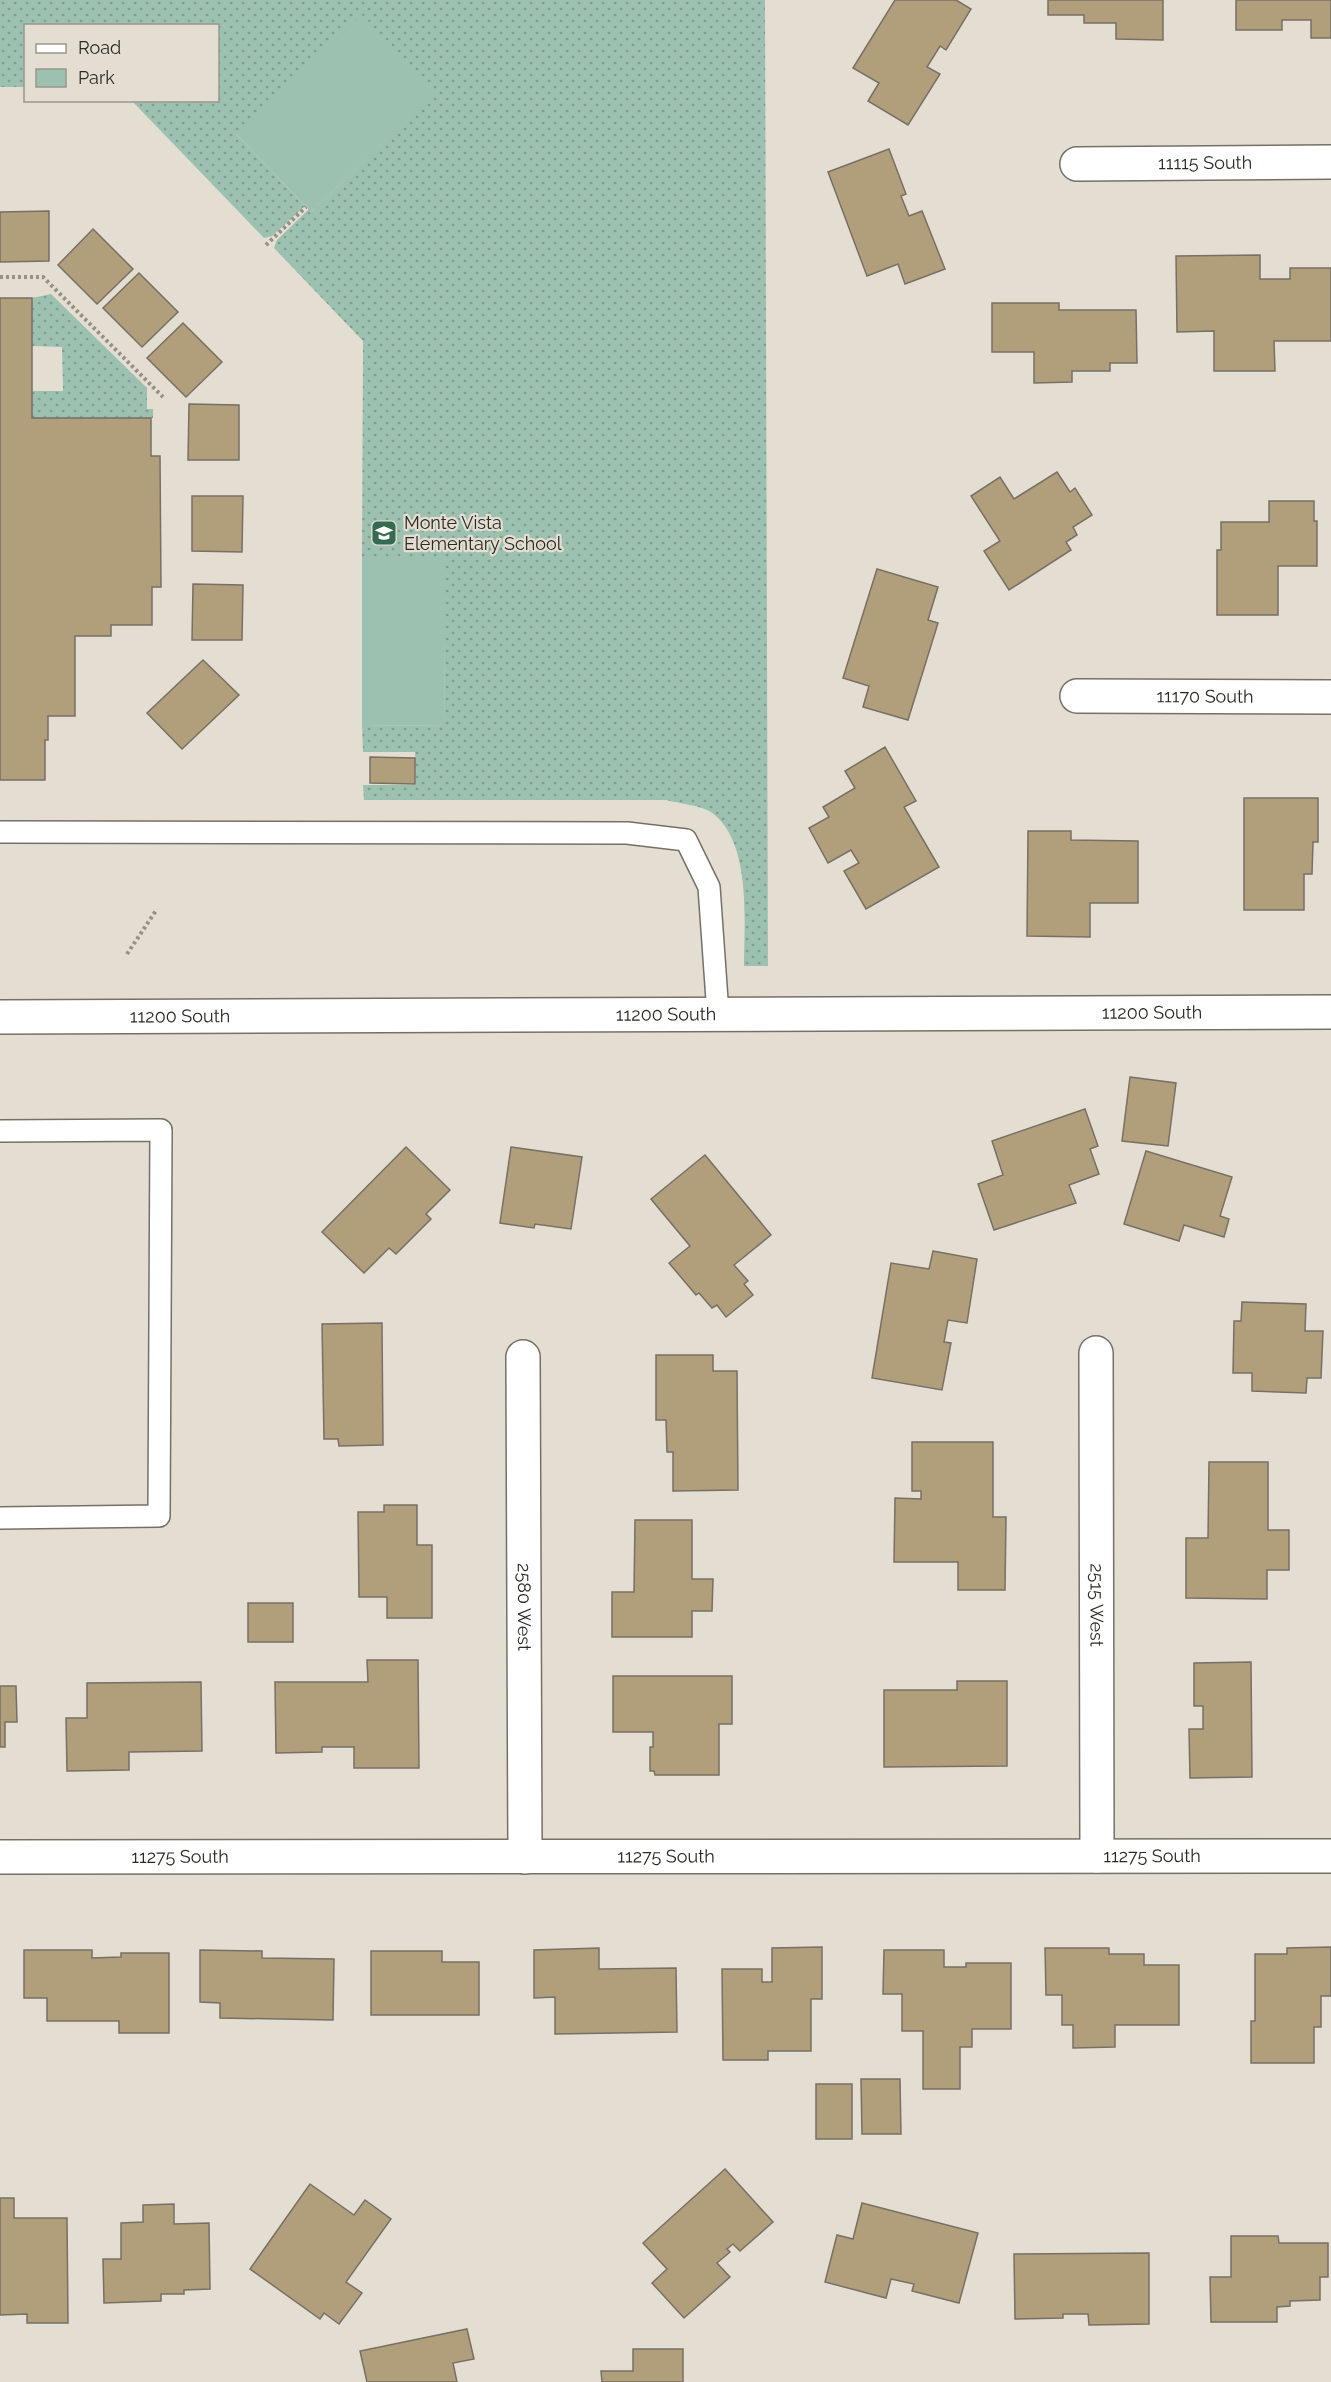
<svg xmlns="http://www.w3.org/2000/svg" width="1331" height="2382" viewBox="0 0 1331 2382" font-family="Raleway,sans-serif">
  <defs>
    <pattern id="grass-dots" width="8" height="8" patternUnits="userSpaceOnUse" patternTransform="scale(1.5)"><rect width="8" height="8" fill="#9dc1b0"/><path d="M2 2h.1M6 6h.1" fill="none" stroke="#809d8f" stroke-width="1.8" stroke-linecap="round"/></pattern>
  </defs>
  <rect width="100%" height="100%" fill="#e4ded2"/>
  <g fill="url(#grass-dots)">
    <path d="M 0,0 L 765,0 L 768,966 L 744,966 C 744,922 752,841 711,812 C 702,806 678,803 666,800 L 364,800 L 363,785 L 416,785 L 415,752 L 363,752 L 362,725 L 445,726 L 443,559 L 362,559 L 363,341 L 274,248 L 277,240 L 309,209 L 311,212 L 436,92 L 237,135 L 305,206 L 272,236 L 264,238 L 132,101 L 218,100 L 218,26 L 26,26 L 25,87 L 0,87 Z"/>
    <polygon points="51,294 147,388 147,409 153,409 153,418 32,418 32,391 63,391 62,347 32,346 32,298"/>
  </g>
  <g fill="#9dc1b0">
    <polygon points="362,15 437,92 311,212 237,135"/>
    <polygon points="362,559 444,559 445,726 362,725"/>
  </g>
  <g fill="#b19f7c" stroke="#767065" stroke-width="1.5">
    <polygon points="895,0 956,0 971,9 946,50 940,46 927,67 940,74 908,125 868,101 879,83 853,68"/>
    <polygon points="1048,0 1163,0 1163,40 1116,39 1116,23 1084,23 1084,15 1048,15"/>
    <polygon points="1236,0 1331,0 1331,38 1311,38 1311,20 1282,20 1282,30 1236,30"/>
    <polygon points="889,149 906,194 901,196 909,216 922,211 945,269 905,284 898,264 867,276 828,172"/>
    <polygon points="49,211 49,261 0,262 0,212"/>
    <polygon points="93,229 133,269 97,304 58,265"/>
    <polygon points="1260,255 1260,279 1290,279 1290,268 1331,268 1331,341 1274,341 1275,371 1214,371 1214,331 1177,332 1176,256"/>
    <polygon points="139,273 178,312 142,347 103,308"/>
    <polygon points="0,298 32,298 32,418 151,418 151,456 160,456 161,587 152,587 152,625 111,625 111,636 75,636 75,716 48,716 48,740 45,740 45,780 0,780"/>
    <polygon points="992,303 1059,303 1059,310 1136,310 1137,363 1110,363 1110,371 1072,371 1072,382 1034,383 1034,352 992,352"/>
    <polygon points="183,323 222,362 186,397 147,358"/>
    <polygon points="189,404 239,405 239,460 188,460"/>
    <polygon points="1057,472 1070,492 1075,488 1092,515 1073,527 1077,535 1066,542 1071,550 1009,590 984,551 1000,541 971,496 1000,477 1014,499"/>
    <polygon points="192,496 243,496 242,552 192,551"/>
    <polygon points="1269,501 1314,501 1314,521 1317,521 1317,566 1278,566 1278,615 1217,615 1217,550 1221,550 1221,522 1269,522"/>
    <polygon points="877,569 938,587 928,620 938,623 908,720 863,707 869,686 843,678"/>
    <polygon points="193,584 243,585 242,640 192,640"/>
    <polygon points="203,660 239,695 182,749 147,713"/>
    <polygon points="885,747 916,801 904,807 939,867 866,909 844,871 859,863 851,850 828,863 809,828 829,817 823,807 855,788 845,771"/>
    <polygon points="370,757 415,758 415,784 370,783"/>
    <polygon points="1244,798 1318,798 1318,842 1313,842 1312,874 1304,874 1304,910 1244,910"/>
    <polygon points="1028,831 1071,831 1071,840 1138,841 1138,903 1090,903 1090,937 1027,936"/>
    <polygon points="1130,1077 1176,1083 1168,1146 1122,1141"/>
    <polygon points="1085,1109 1098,1146 1090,1149 1099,1174 1069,1185 1076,1203 994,1230 978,1184 1003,1175 992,1141"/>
    <polygon points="406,1147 450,1190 426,1214 431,1219 396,1254 389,1248 364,1273 322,1232"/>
    <polygon points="511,1147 582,1157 571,1229 535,1224 534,1228 500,1223"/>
    <polygon points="1146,1151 1232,1177 1220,1216 1229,1219 1224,1237 1184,1225 1179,1241 1124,1224"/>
    <polygon points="705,1155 771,1235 734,1265 748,1281 744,1284 753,1295 726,1317 717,1305 712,1308 699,1293 696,1295 669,1263 690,1246 651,1199"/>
    <polygon points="933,1251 977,1259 967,1323 948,1320 944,1342 951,1343 942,1390 872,1378 891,1263 929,1269"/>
    <polygon points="1242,1302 1306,1304 1305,1331 1323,1331 1321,1378 1307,1378 1306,1393 1252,1391 1252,1373 1233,1373 1234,1321 1241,1321"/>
    <polygon points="382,1323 383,1445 339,1446 338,1439 324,1439 322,1324"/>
    <polygon points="656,1355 713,1355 713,1371 737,1371 738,1490 673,1491 673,1452 667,1452 666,1420 656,1420"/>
    <polygon points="912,1442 993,1442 993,1517 1006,1517 1005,1590 958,1590 958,1562 894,1562 895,1498 921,1499 921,1491 912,1491"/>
    <polygon points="1209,1462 1268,1462 1268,1530 1289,1530 1289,1570 1267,1570 1267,1599 1186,1598 1186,1538 1208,1538"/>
    <polygon points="384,1505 417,1505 417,1545 432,1545 432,1618 387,1618 387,1597 359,1597 358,1512 384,1512"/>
    <polygon points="635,1520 692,1520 692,1579 713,1579 712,1611 692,1611 692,1637 612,1637 612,1592 634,1592"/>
    <rect x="248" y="1603" width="45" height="39"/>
    <polygon points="367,1660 418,1660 419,1768 354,1768 354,1747 322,1747 322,1752 276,1753 275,1682 368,1682"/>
    <polygon points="1251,1662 1252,1777 1190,1778 1189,1729 1203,1729 1203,1706 1194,1706 1194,1663"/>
    <polygon points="613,1676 732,1676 732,1724 719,1724 719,1775 655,1775 654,1771 650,1771 650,1747 653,1747 653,1732 613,1732"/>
    <polygon points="957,1681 1007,1681 1007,1766 884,1767 884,1690 957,1690"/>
    <polygon points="201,1682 202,1751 129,1752 129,1770 67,1771 66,1718 87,1718 87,1683"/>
    <polygon points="0,1686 16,1686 17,1722 5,1722 5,1747 0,1747"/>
    <polygon points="822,1947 822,1999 811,1999 811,2051 768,2051 768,2060 723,2060 722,1969 762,1969 762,1982 772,1982 772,1948"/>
    <polygon points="1331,1947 1331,1996 1321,1996 1321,2027 1314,2027 1314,2063 1251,2063 1251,2021 1255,2021 1255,1954 1287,1954 1287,1948"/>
    <polygon points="599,1948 599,1969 676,1968 677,2032 555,2034 555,1997 534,1998 534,1950"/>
    <polygon points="1045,1948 1109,1948 1109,1954 1144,1954 1144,1965 1179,1965 1179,2025 1115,2025 1115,2047 1073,2048 1073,2025 1062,2025 1062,1995 1046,1995"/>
    <polygon points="24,1950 92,1950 92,1958 121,1957 121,1953 169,1953 169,2033 119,2033 119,2021 47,2021 47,1998 24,1998"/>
    <polygon points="200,1950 262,1951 262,1958 334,1959 333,2020 220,2018 220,2003 200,2002"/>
    <polygon points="884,1950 944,1950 944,1967 966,1967 966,1963 1011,1963 1011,2029 972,2029 972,2047 960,2047 960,2089 923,2089 923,2031 902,2031 902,1994 883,1994"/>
    <polygon points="371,1951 442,1951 442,1962 479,1962 479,2015 371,2015"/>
    <polygon points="861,2079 900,2079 901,2134 862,2134"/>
    <rect x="816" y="2084" width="36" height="55"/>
    <polygon points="725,2169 773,2222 740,2251 733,2244 727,2249 730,2252 717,2263 730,2277 684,2318 652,2283 667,2269 643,2243"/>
    <polygon points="310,2184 354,2215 365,2200 391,2219 346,2282 362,2293 339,2324 324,2313 320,2319 250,2269"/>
    <polygon points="0,2198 14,2198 14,2218 67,2218 68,2323 27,2323 27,2314 0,2315"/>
    <polygon points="862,2203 978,2233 959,2303 912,2291 914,2284 891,2279 886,2298 825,2282 837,2235 853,2239"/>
    <polygon points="174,2204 174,2224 209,2223 210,2289 184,2290 184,2294 161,2294 161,2301 104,2303 103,2259 121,2259 121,2223 143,2222 143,2205"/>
    <polygon points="1231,2236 1278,2236 1279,2243 1328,2243 1328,2277 1320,2277 1320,2300 1290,2301 1290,2306 1277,2307 1277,2322 1211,2322 1210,2277 1231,2277"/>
    <polygon points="1149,2253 1149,2324 1089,2325 1088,2314 1063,2314 1063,2318 1015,2319 1014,2254"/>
    <polygon points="467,2329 474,2359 453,2363 457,2382 367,2382 360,2351"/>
    <polygon points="633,2349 683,2349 683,2382 602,2382 601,2371 633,2371"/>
  </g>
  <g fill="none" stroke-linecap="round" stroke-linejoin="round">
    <g stroke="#757065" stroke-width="24">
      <g id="lane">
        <polyline points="0,832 627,833 686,840 709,887 718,1014"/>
        <polyline points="0,1131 161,1130 159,1516 0,1518"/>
      </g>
    </g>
    <g stroke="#757065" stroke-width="36">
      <g id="street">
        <path id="s1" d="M 1077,164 L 1331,162"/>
        <path id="s2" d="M 1077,696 L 1331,697"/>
        <path id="s3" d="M 0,1017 L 1331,1012"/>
        <path id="s4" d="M 1096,1353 L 1097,1856"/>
        <path id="s5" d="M 523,1357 L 525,1857"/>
        <path id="s6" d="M 0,1857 L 1331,1856"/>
      </g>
    </g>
    <g stroke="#959188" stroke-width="4" stroke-dasharray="3 3" stroke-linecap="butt">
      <polyline points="266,245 306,207"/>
      <polyline points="0,277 43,277 163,397"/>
      <polyline points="127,954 157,909"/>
    </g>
    <use href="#lane" stroke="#fff" stroke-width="21"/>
    <use href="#street" stroke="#fff" stroke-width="33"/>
  </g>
  <defs>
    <g id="school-square" transform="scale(1.35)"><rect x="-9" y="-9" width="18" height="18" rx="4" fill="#346a51" stroke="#e4ded2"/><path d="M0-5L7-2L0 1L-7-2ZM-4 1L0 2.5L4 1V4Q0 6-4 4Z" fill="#fff"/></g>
  </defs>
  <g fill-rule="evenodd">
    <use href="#school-square" x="384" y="533"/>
  </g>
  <g text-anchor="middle" stroke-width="4.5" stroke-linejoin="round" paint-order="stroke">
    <g font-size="18" fill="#2b2924" stroke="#e4ded2">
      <text dy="6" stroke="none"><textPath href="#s1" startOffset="128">11115 South</textPath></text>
      <text dy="6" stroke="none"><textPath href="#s2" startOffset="128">11170 South</textPath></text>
      <text dy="6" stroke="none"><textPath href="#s3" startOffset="1152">11200 South</textPath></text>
      <text dy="6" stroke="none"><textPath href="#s3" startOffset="666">11200 South</textPath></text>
      <text dy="6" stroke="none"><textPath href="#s3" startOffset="180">11200 South</textPath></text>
      <text dy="6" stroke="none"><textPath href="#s4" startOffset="252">2515 West</textPath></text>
      <text dy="6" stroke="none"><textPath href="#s5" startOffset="250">2580 West</textPath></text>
      <text dy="6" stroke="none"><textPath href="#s6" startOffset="1152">11275 South</textPath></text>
      <text dy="6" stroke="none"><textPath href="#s6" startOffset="180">11275 South</textPath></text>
      <text dy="6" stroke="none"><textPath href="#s6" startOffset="666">11275 South</textPath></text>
    </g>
    <g font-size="18" fill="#2b2924" stroke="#e4ded2" text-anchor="start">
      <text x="404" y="529">Monte Vista<tspan x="404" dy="21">Elementary School</tspan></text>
    </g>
  </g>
  <rect x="24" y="24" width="195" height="78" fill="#e4ded2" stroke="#9a968c" stroke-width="1.5"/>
  <rect x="36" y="44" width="30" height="9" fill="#ffffff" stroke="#9a968c" stroke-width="1.5"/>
  <text x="78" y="54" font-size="18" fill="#2b2924">Road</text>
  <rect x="36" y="69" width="30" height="18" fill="#9dc1b0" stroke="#9a968c" stroke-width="1.5"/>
  <text x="78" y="84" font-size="18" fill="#2b2924">Park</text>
</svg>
